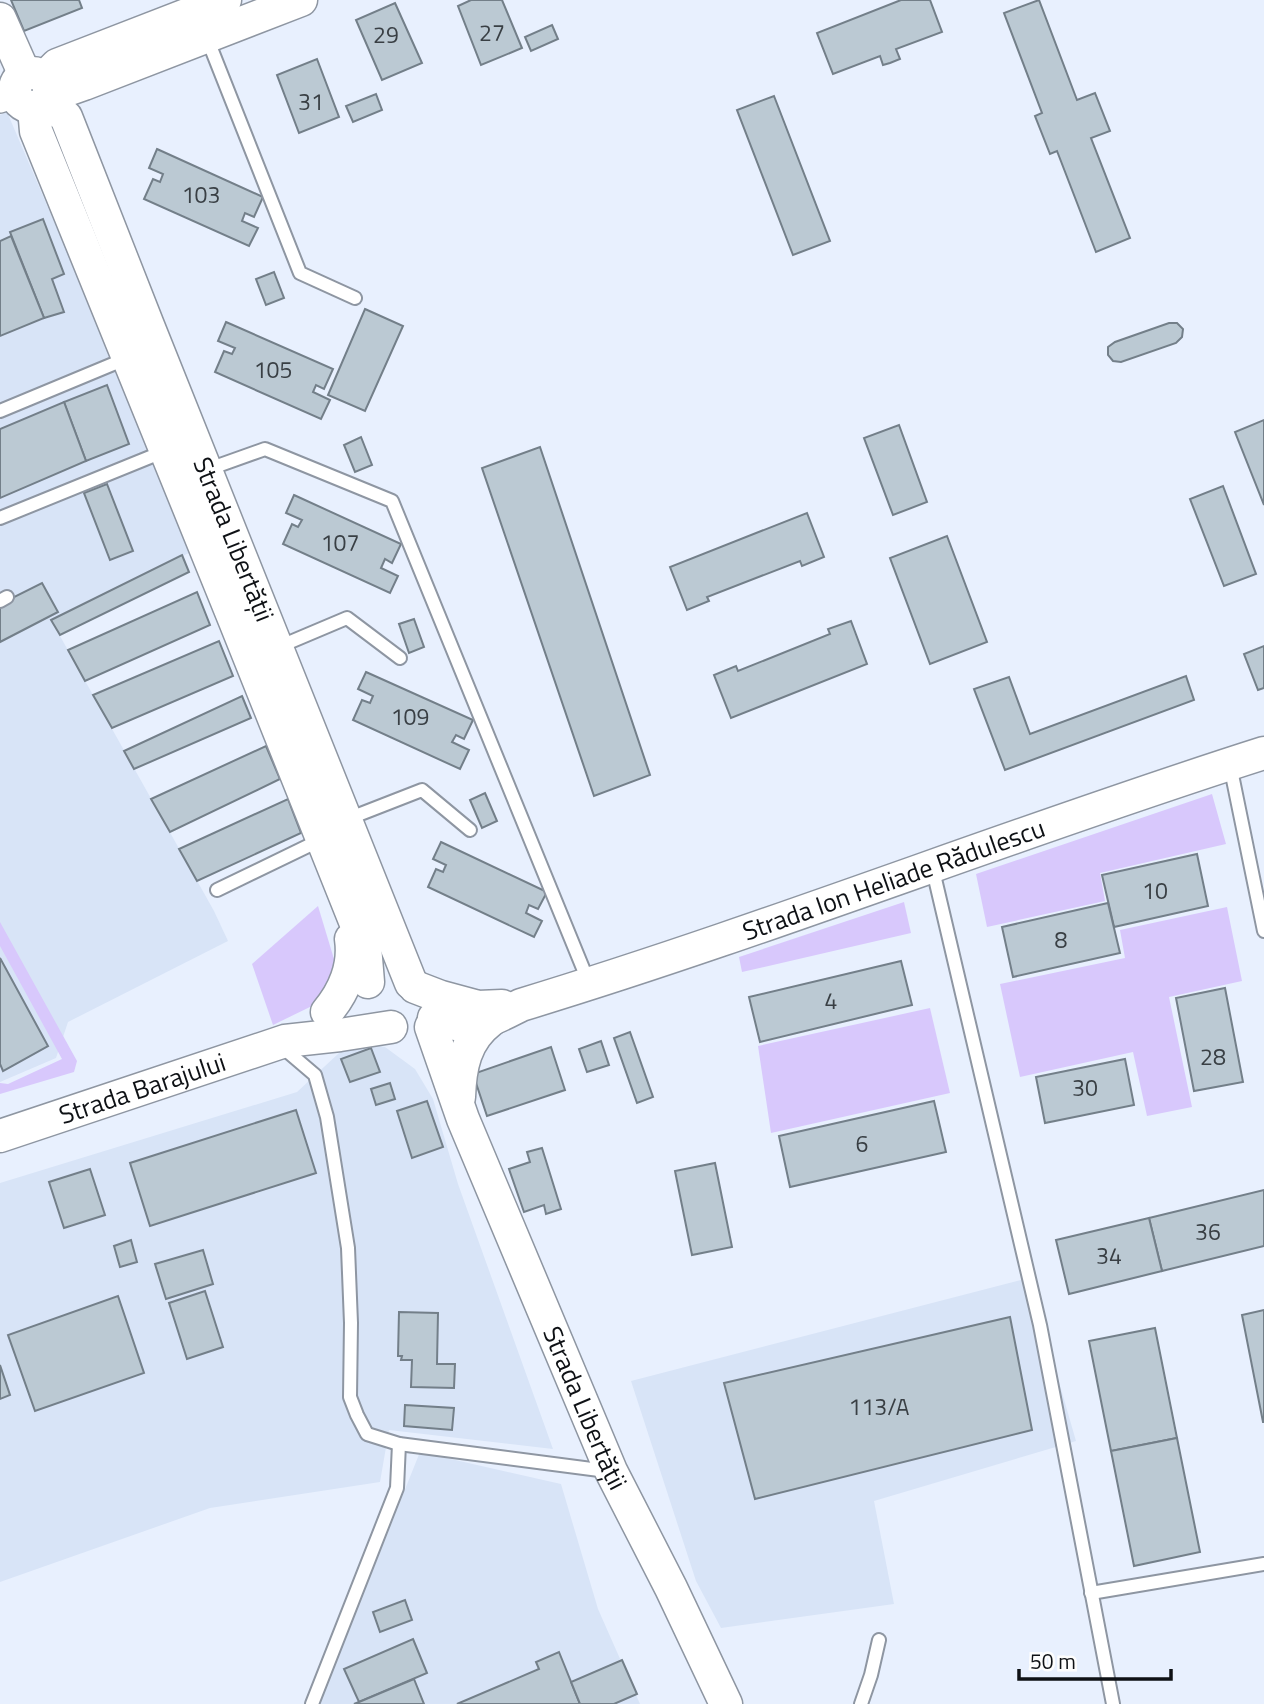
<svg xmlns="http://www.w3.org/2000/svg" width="1264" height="1704" viewBox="0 0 1264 1704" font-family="'Titillium Web',sans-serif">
  <rect width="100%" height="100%" fill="#e8f0fe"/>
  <g fill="#d8e4f7">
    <polygon points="7,112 195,550 51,620 214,911 228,941 68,1022 56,1058 0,1082 0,115"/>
    <polygon points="352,1041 385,1047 415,1069 433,1099 458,1184 553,1449 389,1430 380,1482 210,1508 0,1582 0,1183 297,1092"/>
    <polygon points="1029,1278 1076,1441 874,1501 894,1604 721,1628 696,1581 631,1381"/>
    <polygon points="420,1452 561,1484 598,1609 640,1704 319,1704"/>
  </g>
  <g fill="#d8c8fc">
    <polygon points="1212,794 1226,844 1100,873 1105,901 987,927 976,874"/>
    <polygon points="904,902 911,933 742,972 739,957"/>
    <polygon points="318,906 337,969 312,1006 273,1025 252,964"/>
    <polygon points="1227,907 1242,981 1169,997 1192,1107 1147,1116 1133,1052 1020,1077 1000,984 1125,958 1120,930"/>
    <polygon points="0,922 77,1061 74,1072 0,1094 0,1083 8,1084 62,1059 0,946"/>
    <polygon points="930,1008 950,1093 771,1133 758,1046"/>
  </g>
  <g fill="#bbc9d3" stroke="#737f89" stroke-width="2">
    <polygon points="11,0 79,0 82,8 24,31"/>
    <polygon points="471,0 502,0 522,48 481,65 458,6"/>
    <polygon points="901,0 930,0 942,32 896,49 900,59 890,63 883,65 880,56 833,74 817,33"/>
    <polygon points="1039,0 1077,100 1095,93 1110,131 1091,138 1130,238 1096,252 1057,151 1050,154 1035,116 1042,113 1004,13"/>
    <polygon points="395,3 422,63 382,80 356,20"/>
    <polygon points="552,25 558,39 531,51 525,37"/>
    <polygon points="317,59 339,117 299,133 277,75"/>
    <polygon points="376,94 382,110 353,122 346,106"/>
    <polygon points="774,96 830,241 793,255 737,110"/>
    <polygon points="157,149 263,197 254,217 245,213 242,221 258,228 249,246 144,199 153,179 160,182 163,174 149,168"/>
    <polygon points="43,219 64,274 52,279 64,312 44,318 10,232"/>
    <polygon points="11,236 44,318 0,336 0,241"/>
    <polygon points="274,272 284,298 266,305 256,279"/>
    <polygon points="365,309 403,326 365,411 328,395"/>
    <polygon points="226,322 333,369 324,389 316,385 313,392 330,400 321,419 215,372 224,351 232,354 235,348 218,341"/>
    <polygon points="1169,323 1177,323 1183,329 1182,337 1176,343 1121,362 1113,361 1108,355 1108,347 1115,342"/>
    <polygon points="107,385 129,444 86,461 64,402"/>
    <polygon points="64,402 86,461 0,498 0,429"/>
    <polygon points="1264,420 1264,505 1235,432"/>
    <polygon points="899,425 927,502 893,515 864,438"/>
    <polygon points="361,437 372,465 355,472 344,445"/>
    <polygon points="540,447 650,775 594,796 482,468"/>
    <polygon points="107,484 133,551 110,560 84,493"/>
    <polygon points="1223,486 1256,574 1224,586 1190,499"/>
    <polygon points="294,495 401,544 392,563 385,559 381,568 398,576 390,593 283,544 292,524 298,527 302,520 286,513"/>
    <polygon points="807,513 824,557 802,566 800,561 707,597 709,601 687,610 670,567"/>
    <polygon points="947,536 987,642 930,664 890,558"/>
    <polygon points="182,555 189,572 60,635 51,620"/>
    <polygon points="42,583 58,612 0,642 0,604"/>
    <polygon points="197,592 210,625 85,681 68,650"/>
    <polygon points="414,619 424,647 409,653 399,624"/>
    <polygon points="851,621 867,664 731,718 714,675 736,666 738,671 830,634 828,629"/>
    <polygon points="219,641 233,676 112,728 93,695"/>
    <polygon points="1264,646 1264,688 1258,690 1244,654"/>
    <polygon points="366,672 473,720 464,739 456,735 452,742 469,750 460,769 353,720 362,700 370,703 373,696 358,689"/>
    <polygon points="1186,676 1194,700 1005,770 974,689 1009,677 1030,734"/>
    <polygon points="242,696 251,718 134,769 124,751"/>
    <polygon points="266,746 280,779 170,832 151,799"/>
    <polygon points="485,793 497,821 482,828 470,800"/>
    <polygon points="288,799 301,833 197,881 179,849"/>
    <polygon points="441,842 547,892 538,909 529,905 526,913 542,921 534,937 428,887 436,869 443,872 446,865 433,859"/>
    <polygon points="1197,854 1208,906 1114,927 1102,875"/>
    <polygon points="1108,903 1120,953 1013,977 1002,927"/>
    <polygon points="0,958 48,1046 3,1071 0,1064"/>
    <polygon points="901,961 912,1005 760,1042 749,997"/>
    <polygon points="1225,988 1243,1082 1194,1091 1176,998"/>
    <polygon points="630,1032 653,1097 637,1103 614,1038"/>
    <polygon points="601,1041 609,1065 587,1072 579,1049"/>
    <polygon points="551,1047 565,1090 487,1116 473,1074"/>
    <polygon points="371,1048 380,1072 350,1082 341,1059"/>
    <polygon points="1125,1059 1134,1105 1045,1123 1036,1077"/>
    <polygon points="390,1083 395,1099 376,1105 371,1089"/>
    <polygon points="427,1101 443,1147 412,1158 397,1111"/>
    <polygon points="934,1101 946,1152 790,1187 779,1136"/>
    <polygon points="296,1110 316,1173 150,1226 130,1163"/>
    <polygon points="542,1148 561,1209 546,1214 544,1205 524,1212 509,1169 530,1162 527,1152"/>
    <polygon points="715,1163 732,1247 692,1255 675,1171"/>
    <polygon points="90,1169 105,1215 64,1228 49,1182"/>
    <polygon points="1264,1190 1264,1246 1162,1271 1149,1218"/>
    <polygon points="1149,1218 1162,1271 1069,1294 1056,1240"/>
    <polygon points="131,1240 137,1262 120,1267 114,1246"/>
    <polygon points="203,1250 213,1284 166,1299 155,1264"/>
    <polygon points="205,1291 223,1347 187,1359 169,1303"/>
    <polygon points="118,1296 144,1373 35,1411 8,1335"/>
    <polygon points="1264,1310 1264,1422 1263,1422 1242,1315"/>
    <polygon points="399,1312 438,1313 437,1364 455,1364 454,1388 411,1387 412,1360 401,1360 402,1356 398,1356"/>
    <polygon points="1010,1317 1032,1430 755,1499 724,1383"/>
    <polygon points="1155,1328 1177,1438 1111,1451 1089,1341"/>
    <polygon points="0,1365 10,1395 0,1399"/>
    <polygon points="405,1405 454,1408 452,1430 404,1426"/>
    <polygon points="1177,1438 1200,1552 1134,1566 1111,1451"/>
    <polygon points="405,1600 412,1620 380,1632 373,1612"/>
    <polygon points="413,1639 427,1673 359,1702 344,1669"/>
    <polygon points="559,1652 580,1704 457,1704 539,1669 536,1662"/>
    <polygon points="622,1660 637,1694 614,1704 580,1704 571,1682"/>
    <polygon points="414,1679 424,1704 354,1704 359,1702"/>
  </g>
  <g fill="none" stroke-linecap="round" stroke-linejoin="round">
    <g stroke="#8e96a2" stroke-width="16">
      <g id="lane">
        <polyline points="207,38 300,273 355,298"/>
        <polyline points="0,411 130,357"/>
        <polyline points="206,470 265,449 392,501 589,983"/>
        <polyline points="0,518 165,451"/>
        <polyline points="0,601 7,597"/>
        <polyline points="276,648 347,618 400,658"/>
        <polyline points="1230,765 1264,931"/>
        <polyline points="345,820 422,790 470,830"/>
        <polyline points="932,866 1040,1325 1113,1704"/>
        <polyline points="217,890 310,845 322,841"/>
        <polyline points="281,1046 315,1075 327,1117 348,1248 351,1323 350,1397 357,1415 367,1434 399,1444 607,1471"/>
        <polyline points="1091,1593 1264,1564"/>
        <polyline points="312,1704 397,1488 399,1444"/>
        <polyline points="861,1704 871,1675 879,1640"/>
      </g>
    </g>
    <g stroke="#8e96a2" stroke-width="26">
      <polyline id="street" points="0,101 15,96"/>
    </g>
    <g stroke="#8e96a2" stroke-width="35">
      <g id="secondary">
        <polyline points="0,19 24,73"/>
        <circle cx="32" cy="90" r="17"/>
        <polyline points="45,77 57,65 225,0"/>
        <polyline points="50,90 67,90 84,84 301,0"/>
        <path id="s1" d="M 46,101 L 66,117 L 147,323 L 411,983"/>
        <path d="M 34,108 L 36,131 C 148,402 256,674 365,946 L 368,982"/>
        <polyline points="415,987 441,997 478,1007 502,1006"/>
        <path d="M 327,1012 C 344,992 355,966 351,939"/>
        <path id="s2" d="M 434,1018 C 441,1020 448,1023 456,1024 C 480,1028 501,1015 521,1005 C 771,929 1015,832 1264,753"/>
        <path id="s3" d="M 431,1027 L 463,1119 L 611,1471 L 671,1588 L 726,1704"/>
        <path d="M 459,1097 C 460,1067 465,1040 490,1021"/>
        <path id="s4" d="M 0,1136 L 285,1041 L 340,1035 L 391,1027"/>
      </g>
    </g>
    <use href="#lane" stroke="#fff" stroke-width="12"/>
    <use href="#street" stroke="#fff" stroke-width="23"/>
    <use href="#secondary" stroke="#fff" stroke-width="32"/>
  </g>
  <g text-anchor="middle" stroke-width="5" stroke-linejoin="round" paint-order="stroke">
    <g font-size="23" fill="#393f44">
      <text x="492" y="41">27</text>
      <text x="386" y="43">29</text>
      <text x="311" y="110">31</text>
      <text x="201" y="203">103</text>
      <text x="273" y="378">105</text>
      <text x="340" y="551">107</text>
      <text x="410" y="725">109</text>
      <text x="1155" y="899">10</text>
      <text x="1061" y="948">8</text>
      <text x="831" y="1009">4</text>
      <text x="1213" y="1065">28</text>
      <text x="1085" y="1096">30</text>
      <text x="862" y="1152">6</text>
      <text x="1208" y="1240">36</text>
      <text x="1109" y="1264">34</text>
      <text x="879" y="1415">113/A</text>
    </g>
    <g font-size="26" fill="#0e1115" stroke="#fdfdfd">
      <text dy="9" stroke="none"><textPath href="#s1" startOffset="480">Strada Libertății</textPath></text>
      <text dy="9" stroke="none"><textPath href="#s2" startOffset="485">Strada Ion Heliade Rădulescu</textPath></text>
      <text dy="9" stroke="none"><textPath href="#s4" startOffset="150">Strada Barajului</textPath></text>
      <text dy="9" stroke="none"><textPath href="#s3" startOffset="411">Strada Libertății</textPath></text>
    </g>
  </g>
  <path d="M1019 1669v10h152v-10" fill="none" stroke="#0e1115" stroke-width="3.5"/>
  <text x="1030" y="1669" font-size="21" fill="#0e1115" stroke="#fdfdfd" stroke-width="5" paint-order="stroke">50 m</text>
</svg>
